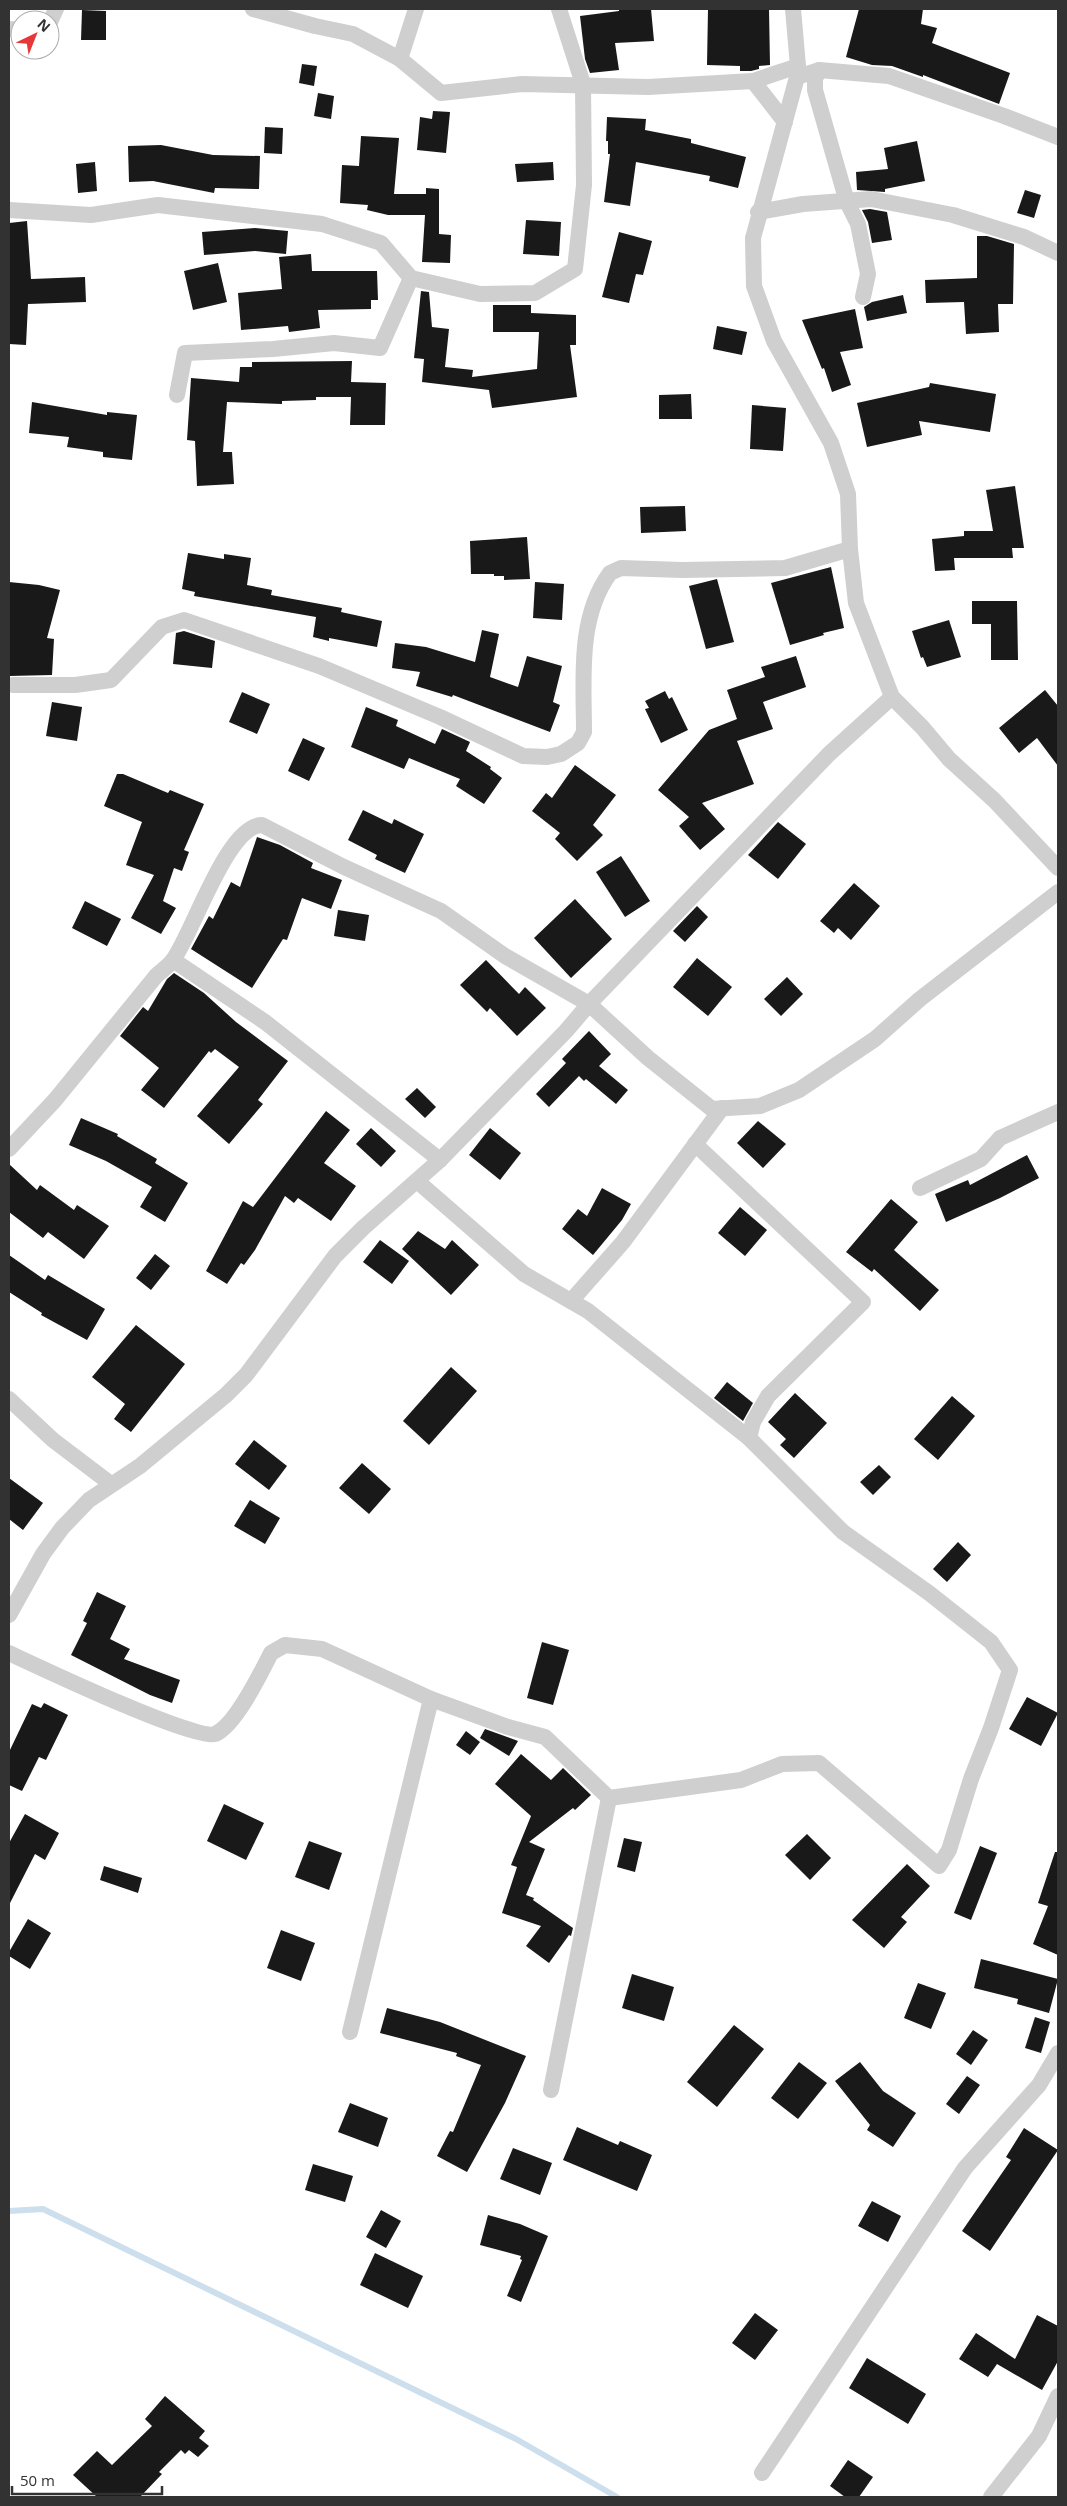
<svg xmlns="http://www.w3.org/2000/svg" width="1067" height="2506" viewBox="0 0 1067 2506" font-family="'Open Sans',sans-serif">
  <rect width="100%" height="100%" fill="#fff"/>
  <g fill="none" stroke-linecap="round" stroke-linejoin="round">
    <polyline stroke="#cddfed" stroke-width="6" points="9,2211 43,2209 516,2439 617,2497"/>
  </g>
  <g fill="#191919">
    <polygon points="619,9 651,9 654,41 615,43 619,70 590,73 585,59 580,16 619,11"/>
    <polygon points="708,9 769,9 770,65 759,66 759,69 751,71 740,71 740,66 707,65"/>
    <polygon points="859,9 923,9 921,24 937,28 932,43 1010,73 999,104 923,75 923,77 892,66 872,65 846,57"/>
    <polygon points="82,10 106,11 106,40 81,40"/>
    <polygon points="302,64 317,66 314,86 299,83"/>
    <polygon points="318,93 334,96 331,119 314,116"/>
    <polygon points="433,111 450,112 446,153 417,150 420,117 432,119"/>
    <polygon points="607,117 646,119 645,130 691,139 691,143 746,157 738,188 709,181 710,176 636,162 630,206 604,202 610,154 608,154 608,141 606,141"/>
    <polygon points="265,127 283,128 282,154 264,153"/>
    <polygon points="361,136 399,138 394,194 426,194 426,188 439,189 439,234 451,235 450,263 422,262 425,215 388,215 367,210 368,205 340,203 342,165 359,166"/>
    <polygon points="917,141 925,181 885,189 885,192 857,190 856,172 888,169 884,148"/>
    <polygon points="161,145 213,155 260,156 259,189 215,188 214,193 153,181 129,182 128,146"/>
    <polygon points="95,162 97,191 78,193 76,164"/>
    <polygon points="553,162 554,180 517,182 515,164"/>
    <polygon points="1025,190 1041,195 1034,218 1017,213"/>
    <polygon points="870,209 887,212 892,240 872,243 868,222 862,210"/>
    <polygon points="526,220 561,222 559,256 523,254"/>
    <polygon points="27,221 31,279 85,277 86,302 28,304 26,345 9,344 9,223"/>
    <polygon points="255,228 288,231 286,254 255,251 204,255 202,232"/>
    <polygon points="619,232 652,241 643,275 636,274 629,303 602,297"/>
    <polygon points="977,236 987,236 1014,244 1013,304 998,304 999,332 966,334 964,302 926,303 925,280 977,278"/>
    <polygon points="311,254 312,271 377,271 378,300 371,300 371,309 318,310 320,328 289,332 288,326 241,330 238,293 282,289 279,257"/>
    <polygon points="218,263 227,302 193,310 184,271"/>
    <polygon points="421,291 429,292 432,327 449,329 445,367 473,370 472,377 537,369 539,332 493,332 493,305 531,305 531,313 576,315 576,345 570,345 577,397 492,408 489,390 422,382 424,359 414,358"/>
    <polygon points="903,295 907,313 867,321 864,307 872,302"/>
    <polygon points="855,309 863,348 840,352 851,385 832,392 824,368 822,369 802,320"/>
    <polygon points="717,326 747,332 742,355 713,349"/>
    <polygon points="352,361 351,382 386,383 385,425 350,425 351,397 316,397 316,400 282,401 282,404 227,402 223,452 232,452 234,484 197,486 195,441 187,440 191,378 239,382 240,367 252,367 252,362"/>
    <polygon points="930,383 996,394 990,432 919,421 922,435 867,447 857,403 929,387"/>
    <polygon points="691,394 692,419 659,419 659,395"/>
    <polygon points="32,402 107,415 107,412 137,415 132,460 103,457 103,452 67,447 69,437 29,433"/>
    <polygon points="752,405 786,408 783,451 750,449"/>
    <polygon points="1015,486 1024,548 1012,548 1013,558 954,558 955,570 935,571 932,539 964,536 964,531 993,531 986,490"/>
    <polygon points="685,506 686,531 641,533 640,507"/>
    <polygon points="527,537 530,579 504,580 504,576 494,576 494,574 471,574 470,541"/>
    <polygon points="188,553 224,559 224,554 251,558 247,585 272,590 271,595 342,608 341,612 382,621 377,647 329,638 329,641 313,637 316,617 194,596 195,592 182,589"/>
    <polygon points="831,567 844,628 823,633 824,635 790,645 771,583"/>
    <polygon points="717,579 734,642 706,649 689,586"/>
    <polygon points="9,582 39,585 60,590 47,638 54,639 52,675 9,676"/>
    <polygon points="535,582 564,584 562,620 533,618"/>
    <polygon points="972,601 1017,601 1018,660 991,660 991,624 972,624"/>
    <polygon points="949,620 961,657 927,667 923,657 921,658 912,631"/>
    <polygon points="482,630 499,634 490,677 518,687 527,656 562,666 553,702 560,705 550,732 453,695 452,697 416,686 420,672 392,668 395,643 426,647 475,662"/>
    <polygon points="184,631 215,641 212,668 173,664 176,633"/>
    <polygon points="796,656 806,687 763,702 773,729 737,741 754,784 702,803 725,829 700,850 679,826 689,817 658,790 709,730 737,719 727,690 765,677 761,667"/>
    <polygon points="1045,690 1058,706 1058,766 1037,738 1019,753 999,728"/>
    <polygon points="665,691 669,699 672,697 688,730 661,743 645,709 649,708 645,701"/>
    <polygon points="242,692 270,704 257,734 229,722"/>
    <polygon points="52,702 82,707 77,741 46,736"/>
    <polygon points="366,707 398,720 396,726 435,744 442,729 470,742 466,751 491,767 490,769 502,778 484,804 456,786 460,779 409,758 404,769 351,747"/>
    <polygon points="303,738 325,748 309,781 288,771"/>
    <polygon points="575,765 616,795 593,825 603,835 577,861 555,839 560,833 532,811 546,793 552,798"/>
    <polygon points="117,774 123,774 168,793 170,790 204,804 184,850 189,852 182,871 174,868 163,901 176,908 161,934 131,918 154,875 126,865 142,822 104,806"/>
    <polygon points="363,810 392,824 394,819 424,834 405,873 375,859 377,855 348,840"/>
    <polygon points="778,822 806,844 778,879 748,855"/>
    <polygon points="257,837 280,845 313,863 311,868 342,880 331,909 302,898 287,940 283,939 252,988 191,949 209,916 213,919 231,882 240,887"/>
    <polygon points="621,856 650,901 625,917 596,872"/>
    <polygon points="854,883 880,906 851,940 838,928 834,933 820,921"/>
    <polygon points="575,899 612,939 571,978 534,938"/>
    <polygon points="85,901 121,919 107,946 72,928"/>
    <polygon points="697,906 708,917 685,942 673,931"/>
    <polygon points="338,910 369,915 365,941 334,936"/>
    <polygon points="697,958 732,987 708,1016 673,987"/>
    <polygon points="486,960 519,994 525,987 546,1008 517,1036 490,1008 487,1012 460,985"/>
    <polygon points="174,973 204,993 236,1022 288,1061 258,1100 263,1104 229,1144 197,1116 239,1067 215,1049 211,1053 209,1051 164,1108 141,1090 159,1068 120,1036 143,1007 148,1011 167,979"/>
    <polygon points="787,977 803,994 781,1016 764,999"/>
    <polygon points="589,1031 611,1054 599,1066 628,1090 616,1104 586,1079 584,1081 579,1076 549,1107 536,1094 566,1063 562,1059"/>
    <polygon points="417,1088 436,1107 425,1118 405,1099"/>
    <polygon points="326,1111 350,1130 324,1163 356,1186 331,1221 298,1198 294,1203 285,1196 255,1250 244,1265 241,1263 227,1284 206,1271 243,1201 253,1207"/>
    <polygon points="81,1118 118,1134 117,1136 157,1159 155,1163 188,1183 165,1222 140,1207 152,1187 106,1161 69,1145"/>
    <polygon points="758,1121 786,1144 763,1168 737,1143"/>
    <polygon points="371,1128 396,1151 381,1167 356,1144"/>
    <polygon points="490,1128 521,1153 500,1180 469,1155"/>
    <polygon points="1027,1155 1039,1178 1000,1198 946,1222 935,1194 968,1180 970,1185"/>
    <polygon points="9,1164 37,1190 40,1185 74,1210 77,1205 109,1226 84,1259 48,1232 43,1238 9,1212"/>
    <polygon points="602,1188 631,1204 622,1220 593,1255 562,1229 578,1209 587,1216"/>
    <polygon points="891,1199 918,1222 894,1250 939,1290 920,1311 874,1269 872,1272 846,1252"/>
    <polygon points="740,1207 767,1230 745,1256 718,1233"/>
    <polygon points="418,1231 445,1249 452,1240 479,1265 451,1295 402,1249"/>
    <polygon points="380,1240 409,1261 392,1284 363,1262"/>
    <polygon points="155,1254 170,1266 151,1290 136,1278"/>
    <polygon points="9,1255 45,1280 48,1275 105,1309 87,1340 41,1315 42,1313 9,1292"/>
    <polygon points="136,1325 185,1364 131,1432 114,1419 125,1404 92,1377"/>
    <polygon points="451,1367 477,1391 429,1445 403,1421"/>
    <polygon points="727,1382 753,1403 743,1421 714,1398"/>
    <polygon points="795,1393 827,1423 794,1458 780,1445 786,1439 768,1422"/>
    <polygon points="952,1396 975,1416 938,1460 914,1439"/>
    <polygon points="254,1440 287,1466 269,1490 235,1464"/>
    <polygon points="362,1463 391,1489 369,1514 339,1488"/>
    <polygon points="879,1465 891,1477 873,1495 860,1482"/>
    <polygon points="9,1478 43,1503 23,1530 9,1519"/>
    <polygon points="250,1500 280,1518 265,1544 234,1526"/>
    <polygon points="958,1542 971,1555 947,1582 933,1569"/>
    <polygon points="97,1592 126,1606 110,1639 130,1649 124,1659 180,1680 172,1703 150,1695 71,1655 87,1623 83,1621"/>
    <polygon points="542,1642 569,1650 553,1705 527,1698"/>
    <polygon points="1027,1697 1058,1713 1041,1746 1009,1729"/>
    <polygon points="44,1703 68,1715 46,1760 39,1757 22,1791 9,1785 9,1752 32,1704 41,1708"/>
    <polygon points="485,1729 518,1741 509,1756 480,1738"/>
    <polygon points="466,1731 480,1742 470,1755 456,1745"/>
    <polygon points="521,1754 551,1780 563,1768 591,1795 575,1810 573,1808 529,1842 545,1849 526,1895 534,1898 533,1900 573,1928 571,1936 569,1935 549,1963 526,1946 541,1926 502,1913 517,1867 511,1865 531,1816 495,1784"/>
    <polygon points="224,1804 264,1823 246,1860 207,1841"/>
    <polygon points="25,1814 59,1833 45,1860 35,1854 9,1905 9,1843"/>
    <polygon points="807,1834 831,1858 810,1880 785,1855"/>
    <polygon points="624,1838 642,1842 635,1872 617,1867"/>
    <polygon points="309,1841 342,1853 329,1890 295,1877"/>
    <polygon points="980,1846 997,1853 971,1920 954,1913"/>
    <polygon points="1055,1852 1058,1852 1058,1955 1033,1944 1048,1906 1038,1903"/>
    <polygon points="907,1864 930,1886 901,1917 907,1922 884,1948 852,1920"/>
    <polygon points="104,1866 142,1878 138,1893 100,1880"/>
    <polygon points="28,1919 51,1933 30,1969 9,1956 9,1952"/>
    <polygon points="281,1930 315,1943 301,1981 267,1968"/>
    <polygon points="981,1959 1058,1979 1049,2013 1017,2004 1018,1999 974,1988"/>
    <polygon points="632,1974 674,1987 664,2021 622,2008"/>
    <polygon points="918,1983 946,1993 931,2029 904,2018"/>
    <polygon points="387,2008 440,2022 526,2056 505,2103 467,2172 437,2156 450,2131 453,2132 481,2065 456,2056 457,2053 380,2033"/>
    <polygon points="1035,2017 1050,2022 1041,2053 1025,2048"/>
    <polygon points="734,2025 764,2049 717,2107 687,2082"/>
    <polygon points="973,2030 988,2040 971,2065 956,2054"/>
    <polygon points="799,2062 827,2083 798,2119 771,2098"/>
    <polygon points="860,2062 883,2091 916,2113 893,2147 867,2130 870,2125 835,2081"/>
    <polygon points="967,2076 980,2085 959,2114 946,2104"/>
    <polygon points="350,2103 388,2118 378,2147 338,2132"/>
    <polygon points="577,2127 618,2145 620,2141 652,2155 637,2191 563,2160"/>
    <polygon points="1024,2128 1058,2150 990,2251 962,2231 1011,2160 1006,2157"/>
    <polygon points="513,2148 552,2163 540,2195 500,2179"/>
    <polygon points="313,2164 353,2176 345,2202 305,2190"/>
    <polygon points="872,2201 901,2216 888,2242 858,2226"/>
    <polygon points="381,2210 401,2221 386,2248 366,2237"/>
    <polygon points="488,2215 520,2224 548,2236 521,2302 507,2296 522,2260 520,2259 521,2256 480,2245"/>
    <polygon points="375,2253 423,2276 408,2308 360,2285"/>
    <polygon points="755,2313 778,2330 755,2360 732,2343"/>
    <polygon points="1037,2315 1058,2326 1058,2361 1042,2390 997,2364 988,2377 959,2359 976,2333 1015,2359"/>
    <polygon points="867,2358 926,2394 908,2424 849,2388"/>
    <polygon points="165,2396 205,2431 199,2438 209,2446 198,2457 189,2450 185,2454 181,2450 159,2472 162,2474 140,2497 97,2497 73,2475 97,2451 112,2465 152,2426 145,2419"/>
    <polygon points="848,2460 873,2477 859,2497 845,2497 830,2486"/>
  </g>
  <g fill="none" stroke-linecap="round" stroke-linejoin="round">
    <g stroke="#cfcfcf" stroke-width="16">
      <polyline points="253,9 315,26 353,34 400,59 441,93 522,84 648,87 753,81 798,66"/>
      <polyline points="793,9 798,66 797,77 753,238 754,286 774,341 831,443 848,494 850,549 856,603 892,697 922,727 949,759 994,800 1058,868"/>
      <polyline points="50,22 56,9"/>
      <polyline points="9,29 20,30"/>
      <polyline points="400,59 416,9"/>
      <polyline points="819,70 815,79 815,90 847,202 858,224 868,274 863,297"/>
      <polyline points="797,77 819,70 889,76 1004,116 1058,137"/>
      <polyline points="753,81 785,122"/>
      <polyline points="9,210 91,215 158,205 322,224 381,243 411,278 480,294 535,293 575,269 584,185 583,84 559,9"/>
      <polyline points="758,212 803,204 871,199 953,215 1024,237 1058,253"/>
      <polyline points="177,395 185,353 273,349 334,343 380,348 411,278"/>
      <path d="M 13,685 L 75,685 L 111,680 L 162,627 L 184,620 L 319,666 L 440,717 L 523,756 L 547,757 L 561,754 L 578,743 L 584,732 C 584,680 577,618 610,573 L 621,568 L 682,570 L 785,568 L 850,549"/>
      <polyline points="173,960 265,1022 440,1160"/>
      <path d="M 9,1149 L 55,1100 L 156,976 C 161,971 169,966 173,960 C 193,933 227,825 262,825 L 344,867 L 441,911 L 505,956 L 589,1004 L 648,1058 L 712,1109 L 760,1106 L 799,1090 L 875,1039 L 920,999 L 1058,892"/>
      <polyline points="417,1181 524,1274 588,1311 749,1438"/>
      <polyline points="920,1188 981,1159 1000,1138 1058,1112"/>
      <polyline points="571,1301 623,1242 722,1108"/>
      <polyline points="9,1399 53,1440 111,1484"/>
      <polyline points="9,1615 43,1554 62,1528 89,1500 140,1466 226,1395 246,1375 335,1256 363,1228 440,1160 566,1031 589,1004 829,754 892,697"/>
      <path d="M 9,1653 C 37,1666 195,1741 215,1734 C 235,1726 261,1673 271,1653 L 285,1645 L 322,1649 L 431,1699 L 508,1727 L 545,1737 L 609,1798 L 741,1780 L 782,1764 L 819,1763 L 939,1866 L 949,1850 L 971,1779 L 991,1728 L 1010,1670 L 991,1642 L 929,1593 L 843,1532 L 749,1438 L 753,1422 L 768,1396 L 863,1302 L 695,1144"/>
      <polyline points="350,2032 431,1699"/>
      <polyline points="551,2090 609,1798"/>
      <polyline points="762,2473 965,2168 1039,2085 1058,2053"/>
      <polyline points="991,2497 1039,2436 1058,2396"/>
    </g>
  </g>
  <rect width="1067" height="2506" fill="none" stroke="#323232" stroke-width="20"/>
  <g transform="translate(35 35) rotate(43)"><circle r="24" fill="#ffffff" stroke="#adadad"/>
  <path d="M0-4L9 19L0 12L-9 19Z" fill="#e63739"/>
  <text y="-8" font-size="14" font-weight="bold" text-anchor="middle" fill="#323232">N</text>
  </g>
  <path d="M12 2486v8h150v-8" fill="none" stroke="#323232" stroke-width="2.5"/>
  <text x="20" y="2486" font-size="15" fill="#323232" stroke="#ffffff" stroke-width="4" paint-order="stroke">50 m</text>
</svg>
